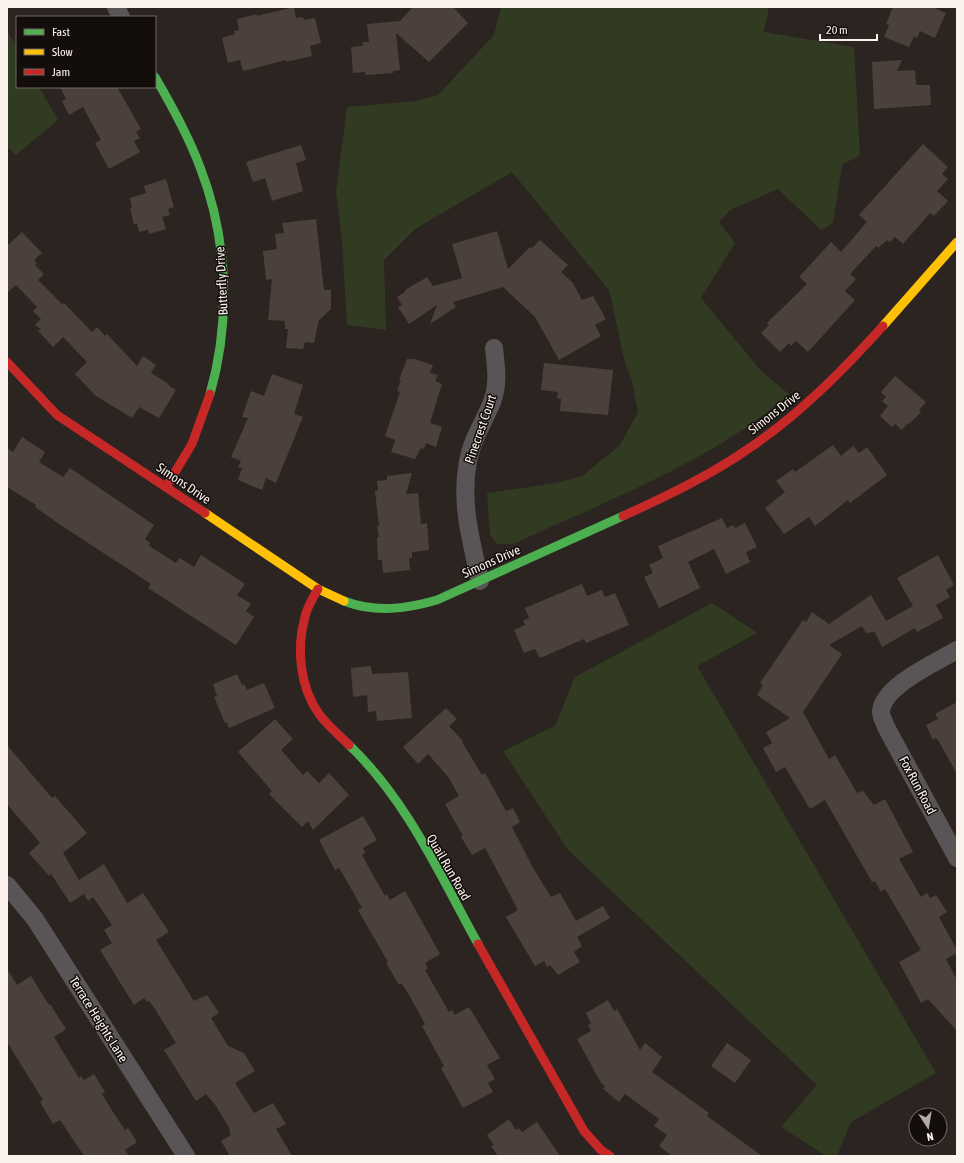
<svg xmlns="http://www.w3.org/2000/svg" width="964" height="1163" viewBox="0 0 964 1163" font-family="'Asap Condensed',sans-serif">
  <rect width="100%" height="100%" fill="#2b2421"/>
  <g fill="#303b22">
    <path d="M 501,7 L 769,7 L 764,32 L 854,47 L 860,155 L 842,165 L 833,223 L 821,230 L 778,189 L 730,210 L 719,222 L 735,243 L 701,298 L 762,372 L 789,394 C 716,460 602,503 513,544 L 497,544 L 490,534 L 487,493 L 556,483 L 582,476 L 620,445 L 638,412 L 632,381 L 625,363 L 609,290 L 512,172 L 415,229 L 384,260 L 386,330 L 347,325 L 342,240 L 336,192 L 347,107 L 416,101 L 438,95 L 494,35 Z"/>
    <polygon points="7,30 17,48 17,87 39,87 58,120 16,155 7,147"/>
    <polygon points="712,603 757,633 697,666 936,1073 851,1122 837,1156 826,1156 781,1127 817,1085 568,850 503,751 555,726 575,677"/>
  </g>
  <g fill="#4c403c">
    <polygon points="294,7 296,18 303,17 304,20 315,18 321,43 310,46 312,56 286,62 286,60 243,71 240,60 228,63 222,38 235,34 234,31 239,30 237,19 257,14 257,16"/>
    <polygon points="413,7 453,7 468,23 429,62 396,33 400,70 393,71 393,73 366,75 365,72 353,73 351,47 363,46 362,42 369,42 367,24 400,21"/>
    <polygon points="893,7 932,7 946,13 935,38 920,31 917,38 914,36 909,47 884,37 889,25 886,24"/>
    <polygon points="902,60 897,71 915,70 916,85 930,85 931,105 874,109 872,62"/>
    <polygon points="60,87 117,87 141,129 136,132 140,138 134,141 140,152 109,169 95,143 101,140 83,107 69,115 62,101 66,99"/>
    <polygon points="923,144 948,167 942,174 948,179 937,191 948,201 934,216 930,213 903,244 895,237 890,242 887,240 878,248 876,246 850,274 856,279 845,291 855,300 808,352 796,341 791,346 789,343 780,352 761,333 769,325 767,323 807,284 799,277 831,242 841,252 867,222 859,215"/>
    <polygon points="301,145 306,160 296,163 303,191 272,201 265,178 253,182 246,162"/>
    <polygon points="166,179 174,207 168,209 170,215 162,217 166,229 149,234 148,230 139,232 137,224 134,224 130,209 132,208 130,198 146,193 144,186"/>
    <polygon points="316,219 324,290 331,290 331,309 319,320 314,343 305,342 303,349 286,348 288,329 285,329 285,321 268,320 272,279 266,280 263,251 277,249 275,234 284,233 282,223"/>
    <polygon points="497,231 508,269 530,247 532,248 540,240 568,265 561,272 573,283 582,300 593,296 606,319 595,325 601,336 559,360 535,317 503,287 453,302 456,307 430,324 437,305 409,324 398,307 402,305 397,297 405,292 405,290 427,277 433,286 462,278 452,244"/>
    <polygon points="22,232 42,253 34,260 37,263 35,265 44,274 38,280 62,304 64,303 92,332 97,327 105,336 107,334 137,366 143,356 156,365 151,373 169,384 168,385 176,390 159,418 139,407 132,418 96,396 75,374 87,362 63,337 53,347 38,331 41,329 35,325 41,319 33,311 37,307 16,285 7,293 7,246"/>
    <polygon points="407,359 414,359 433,365 430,373 438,375 435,381 442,384 430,423 442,427 436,447 426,443 424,449 421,448 415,459 391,452 395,440 385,436 400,392 397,391 401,380 399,380"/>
    <polygon points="544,363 613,370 608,415 560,411 561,399 557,398 558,392 541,390"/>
    <polygon points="272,374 303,385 294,414 303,417 276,483 266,478 262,490 238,480 242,468 238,467 241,461 231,457 248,418 242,417 251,391 264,396"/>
    <polygon points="895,376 926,402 919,410 921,412 909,424 908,423 902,430 895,424 892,427 880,416 888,406 882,401 886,397 881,392"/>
    <polygon points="22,437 45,452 39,462 63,477 70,468 154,525 145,539 150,543 149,546 176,563 180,558 194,567 201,555 245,584 237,595 251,604 246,611 254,617 236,645 148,588 151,584 59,524 35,507 36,505 7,487 7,448 13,452"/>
    <polygon points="833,445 841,456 853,446 859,453 867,447 887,475 850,503 848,500 815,526 809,517 784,534 765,508 785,492 776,481 793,469 795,472"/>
    <polygon points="412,473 406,494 418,493 421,524 427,523 429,550 412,552 412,558 409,558 410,570 383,573 382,560 378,560 377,537 379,537 377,526 379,526 375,491 378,490 377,481 387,480 387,476"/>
    <polygon points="722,518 727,528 733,525 735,528 745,523 757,547 746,552 750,562 726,574 714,549 688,562 700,588 659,608 644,577 653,573 649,565 663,558 658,546"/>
    <polygon points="938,555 954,585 946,590 950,597 936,605 943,618 917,632 915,628 882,647 875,632 866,633 862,626 829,645 842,654 803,712 829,759 835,755 857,793 862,791 864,792 874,805 885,799 913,852 899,859 921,897 927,893 930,898 936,895 947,912 939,917 957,950 957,953 946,959 957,980 957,1031 928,999 921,1003 899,962 921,950 885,889 881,892 875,881 872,882 825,800 810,809 785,767 776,772 763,748 772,743 766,732 790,718 757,695 763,685 760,683 803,620 806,622 812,612 829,624 871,595 886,621 913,606 897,578"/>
    <polygon points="582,584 587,596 602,590 605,597 615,593 629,625 586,643 584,639 540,658 535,649 524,653 514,630 525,625 523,621 529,618 525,608"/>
    <polygon points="371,666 372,674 408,672 412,718 377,721 376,711 368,712 367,695 353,697 351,668"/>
    <polygon points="237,674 242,685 244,684 247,690 264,683 275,708 229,728 227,722 225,723 214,697 217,696 213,684"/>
    <polygon points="957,702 957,774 938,740 935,738 933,740 926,725 938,719 935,714"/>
    <polygon points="446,708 457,719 449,726 463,741 462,742 482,775 485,773 506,811 513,808 520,822 512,827 532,866 551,897 560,893 576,921 603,906 610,918 577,937 582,946 574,952 580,962 558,975 550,965 547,967 544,961 535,966 506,917 518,910 485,848 472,855 461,837 463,836 445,804 459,796 449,778 428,754 418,764 403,747"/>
    <polygon points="275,719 293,739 281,750 303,775 307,771 319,783 329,773 349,795 313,830 308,821 302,827 269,794 272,791 238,752"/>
    <polygon points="7,745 52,798 55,796 87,833 63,853 79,880 104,864 127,903 143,893 169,932 156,940 194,1001 207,995 219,1013 211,1018 228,1046 244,1053 255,1071 235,1083 254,1113 273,1103 286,1124 276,1129 292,1156 230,1156 221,1141 231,1135 229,1130 230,1129 216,1106 206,1094 196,1101 164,1050 176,1043 155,1009 149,1001 147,1002 144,998 134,1005 100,950 112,943 104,930 112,925 93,897 88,901 84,894 70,903 51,874 49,876 29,853 40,843 7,804"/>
    <polygon points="363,816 377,840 363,848 365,853 362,855 368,866 385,896 387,894 390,900 405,891 440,954 425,963 428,968 425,970 449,1012 452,1010 455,1015 469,1007 500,1058 487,1065 495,1079 488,1083 493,1092 463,1108 441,1068 444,1066 422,1026 425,1024 408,993 401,983 399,985 386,963 388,962 358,910 362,908 345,878 339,868 335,870 319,840"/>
    <polygon points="7,969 17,985 31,976 49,1005 50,1004 66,1029 54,1037 79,1078 81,1076 84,1080 94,1074 105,1092 102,1094 113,1112 125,1130 128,1128 137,1142 125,1150 129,1156 84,1156 60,1120 53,1124 40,1102 43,1100 7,1042"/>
    <polygon points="608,1000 614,1011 617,1009 640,1050 645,1043 662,1057 652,1072 709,1113 707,1116 762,1156 672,1156 659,1146 667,1135 654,1126 659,1119 625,1094 619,1102 603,1089 605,1086 601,1083 577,1039 591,1031 588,1025 591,1024 586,1013"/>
    <polygon points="727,1043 751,1060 735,1083 711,1066"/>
    <polygon points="509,1119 516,1130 519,1128 522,1132 537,1122 560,1156 498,1156 491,1146 494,1145 487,1135"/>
  </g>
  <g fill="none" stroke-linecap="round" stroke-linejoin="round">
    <g stroke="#595556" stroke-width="18">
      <polyline points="116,7 121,17"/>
      <path d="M 480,581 C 471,540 460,502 468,461 C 472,439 484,422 492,402 C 499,384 496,366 494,348"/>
      <path d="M 957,650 C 937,662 882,686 881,712 C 881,717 885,723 886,727 L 957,858"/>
      <polyline points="7,885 35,919 186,1156"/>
    </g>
    <g stroke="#4caf50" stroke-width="9">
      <path d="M 155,77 C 172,106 188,135 200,167 C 228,239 231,320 210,394"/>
      <path d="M 344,601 C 375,613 406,609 437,600 L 623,516"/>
      <path d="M 349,745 C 407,800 440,875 478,944"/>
    </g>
    <g stroke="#ffc107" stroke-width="9">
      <polyline points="883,326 957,242"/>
      <polyline points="205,513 318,589 344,601"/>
    </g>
    <g stroke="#c62828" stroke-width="9">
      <polyline points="7,362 57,415 205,513"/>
      <polyline points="166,487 192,444 210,394"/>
      <path d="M 623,516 C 667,496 711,475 751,447 C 801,413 843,370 883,326"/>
      <path d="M 318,589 C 313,598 307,607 305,617 C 296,649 300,687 319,714 C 328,726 339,735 349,745"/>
      <polyline points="478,944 584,1131 601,1150 610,1156"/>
    </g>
  </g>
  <g text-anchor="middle" stroke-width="3" stroke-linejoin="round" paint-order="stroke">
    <g font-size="13" fill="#fbf2ed" stroke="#130d0b">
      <text transform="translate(221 281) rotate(-93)" y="5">Butterfly Drive</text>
      <text transform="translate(774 412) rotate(-38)" y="5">Simons Drive</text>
      <text transform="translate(480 429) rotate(-71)" y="5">Pinecrest Court</text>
      <text transform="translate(184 483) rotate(34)" y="5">Simons Drive</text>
      <text transform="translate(491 561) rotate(-24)" y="5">Simons Drive</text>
      <text transform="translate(918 785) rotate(62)" y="5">Fox Run Road</text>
      <text transform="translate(449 867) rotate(60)" y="5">Quail Run Road</text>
      <text transform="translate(99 1019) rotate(58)" y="5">Terrace Heights Lane</text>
    </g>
  </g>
  <rect width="964" height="1163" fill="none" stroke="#fbf2ed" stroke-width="16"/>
  <rect x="16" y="16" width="140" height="72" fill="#130d0b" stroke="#706965"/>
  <rect x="24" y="29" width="20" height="6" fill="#4caf50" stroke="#706965"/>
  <text x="52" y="36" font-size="12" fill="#fbf2ed">Fast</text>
  <rect x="24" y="49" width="20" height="6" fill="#ffc107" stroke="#706965"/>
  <text x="52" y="56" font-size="12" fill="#fbf2ed">Slow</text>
  <rect x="24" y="69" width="20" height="6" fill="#c62828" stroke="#706965"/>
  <text x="52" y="76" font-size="12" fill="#fbf2ed">Jam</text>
  <g transform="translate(928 1127) rotate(168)"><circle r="19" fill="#130d0b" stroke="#706965"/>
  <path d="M0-3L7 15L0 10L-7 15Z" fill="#b2aaa6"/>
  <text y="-6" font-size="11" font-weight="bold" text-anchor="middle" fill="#fbf2ed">N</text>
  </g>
  <path d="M820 34v6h57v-6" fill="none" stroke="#fbf2ed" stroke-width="2"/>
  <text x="826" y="34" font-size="12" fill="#fbf2ed" stroke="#130d0b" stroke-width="3" paint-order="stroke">20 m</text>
</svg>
